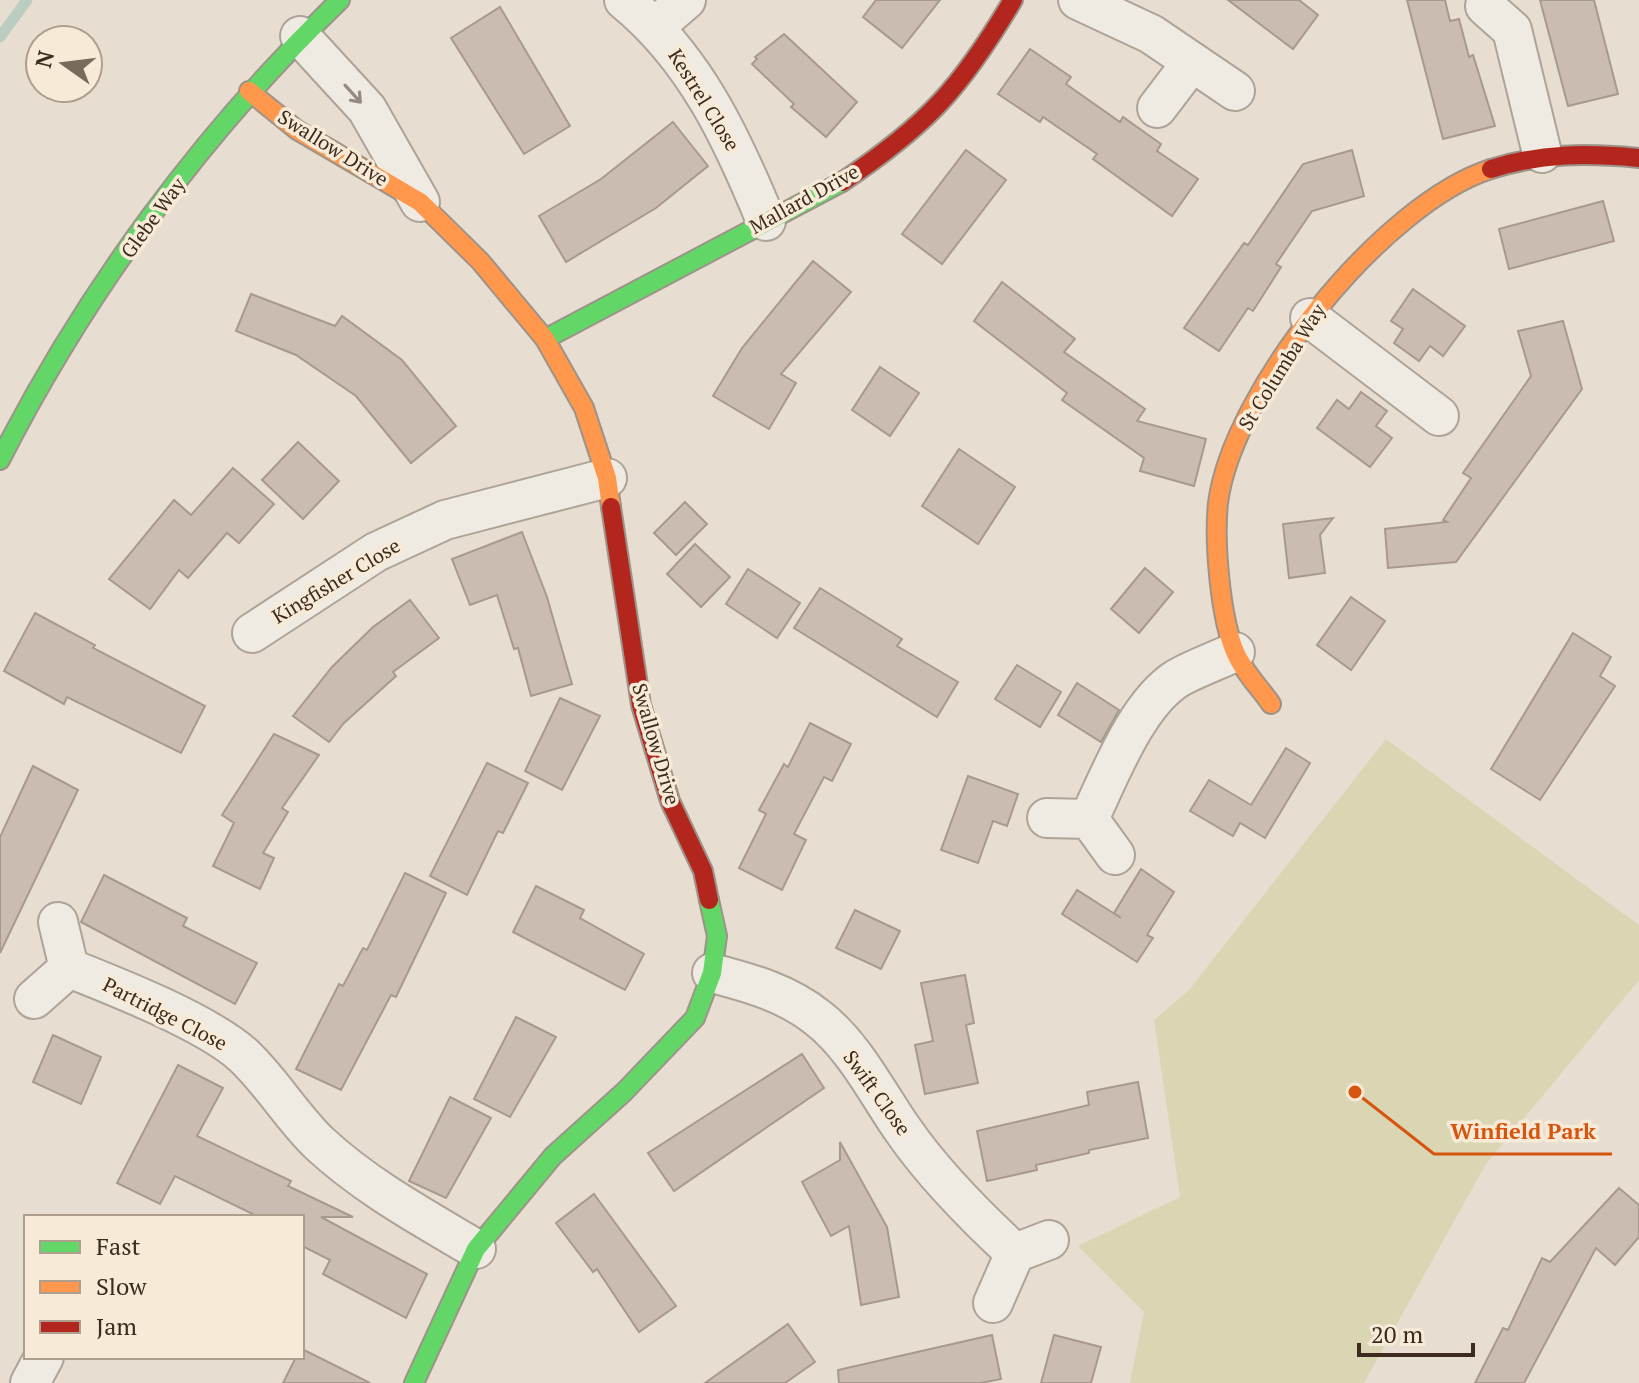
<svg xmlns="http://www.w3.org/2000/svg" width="1639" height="1383" viewBox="0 0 1639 1383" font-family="'PT Serif',serif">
  <rect width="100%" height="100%" fill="#e7ded1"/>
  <polygon fill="#dad6b3" points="1386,739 1639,925 1639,980 1486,1164 1364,1383 1130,1383 1144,1312 1078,1246 1180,1197 1154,1020 1189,990"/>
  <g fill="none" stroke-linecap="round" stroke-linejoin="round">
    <polyline stroke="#bbccc0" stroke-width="11" points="0,37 27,0"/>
  </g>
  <g fill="#cbbcb1" stroke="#a8998f" stroke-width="2">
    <polygon points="876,0 940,0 902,48 863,17"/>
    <polygon points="1228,0 1299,0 1318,15 1293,49"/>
    <polygon points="1407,0 1445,0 1450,21 1459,19 1469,57 1473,55 1495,126 1443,139"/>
    <polygon points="1540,0 1594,0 1618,94 1568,106"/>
    <polygon points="500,7 570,126 524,154 451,38"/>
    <polygon points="784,34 857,102 826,137 791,107 794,104 752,64 757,59 755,57"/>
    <polygon points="1030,49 1071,77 1066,84 1120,122 1123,117 1161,144 1157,151 1198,179 1172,216 1093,159 1097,154 1043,117 1040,122 998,94"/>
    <polygon points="673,122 708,166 656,208 566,262 539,216 601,179"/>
    <polygon points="966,150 1006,180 942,264 902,234"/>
    <polygon points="1352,150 1364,196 1312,211 1276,264 1281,267 1253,311 1248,308 1219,351 1184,328 1244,243 1248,245 1303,164"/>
    <polygon points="1603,201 1614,241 1509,269 1499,229"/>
    <polygon points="813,261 851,292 781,374 796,383 769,429 713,396 742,348"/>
    <polygon points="1002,282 1075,339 1064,352 1145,409 1137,421 1206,439 1194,486 1140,471 1144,458 1062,400 1067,393 974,321"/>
    <polygon points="1413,289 1465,326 1443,356 1430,346 1419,361 1394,343 1403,329 1391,321"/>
    <polygon points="251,294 335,326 342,316 402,360 456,426 411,463 356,396 296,355 236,331"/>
    <polygon points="1563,321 1582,389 1456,562 1388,568 1385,529 1447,522 1443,520 1471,478 1463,473 1531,376 1518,331"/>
    <polygon points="880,367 919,393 890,436 852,410"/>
    <polygon points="1361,392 1387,411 1376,426 1392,438 1370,467 1317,428 1337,400 1349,409"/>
    <polygon points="298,442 339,481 303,519 262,480"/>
    <polygon points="959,449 1015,487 978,544 922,506"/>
    <polygon points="233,468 274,504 239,543 227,533 188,578 179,570 150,609 109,579 174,500 191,515"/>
    <polygon points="685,502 707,524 676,555 654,533"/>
    <polygon points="1333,518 1320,535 1325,573 1289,578 1283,524"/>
    <polygon points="522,532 547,597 572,684 531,696 518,648 514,649 497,595 470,605 452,559"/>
    <polygon points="695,544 730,577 701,607 667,574"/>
    <polygon points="1145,568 1173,592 1139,633 1111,609"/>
    <polygon points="748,569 800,603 777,638 726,604"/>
    <polygon points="820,588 902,639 897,646 958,682 937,717 794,628"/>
    <polygon points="1351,597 1385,621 1351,670 1317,645"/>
    <polygon points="410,600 439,638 393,672 396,676 344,723 329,742 293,716 332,667 373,627"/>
    <polygon points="35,613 95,645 93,648 205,706 181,753 67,697 64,704 4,671"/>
    <polygon points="1573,633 1611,657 1600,676 1615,686 1540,800 1491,769"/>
    <polygon points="1017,665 1061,692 1040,727 995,699"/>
    <polygon points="1077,683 1119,710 1101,742 1058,715"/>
    <polygon points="560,698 600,716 562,790 525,771"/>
    <polygon points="810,723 851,744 832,781 824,777 794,834 806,840 782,890 739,868 766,814 759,810 784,764 788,767"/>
    <polygon points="274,734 319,755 282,808 288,812 263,853 274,858 260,889 213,866 234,823 222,815"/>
    <polygon points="1286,748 1310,763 1265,838 1240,823 1233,836 1190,811 1209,780 1251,805"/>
    <polygon points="487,763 528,783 503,833 498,831 467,895 430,876"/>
    <polygon points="33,766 78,790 0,953 0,837"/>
    <polygon points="968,776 1018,794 1007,826 993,821 978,863 941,850"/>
    <polygon points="1141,869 1174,892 1147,935 1153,938 1137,962 1062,914 1077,890 1121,918 1114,913"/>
    <polygon points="405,873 446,893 396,997 391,995 341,1090 296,1069 339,984 343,986 363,948 367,950"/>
    <polygon points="104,875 187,918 183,926 257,963 235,1004 81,922"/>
    <polygon points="536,886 584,910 580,918 644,954 625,990 513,932"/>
    <polygon points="855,910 900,931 881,969 836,948"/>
    <polygon points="965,975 974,1023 966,1025 978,1083 925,1094 915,1045 933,1041 921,983"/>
    <polygon points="516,1017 556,1037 510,1117 474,1099"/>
    <polygon points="53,1035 101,1057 81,1104 33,1082"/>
    <polygon points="802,1054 824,1088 674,1191 648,1153"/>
    <polygon points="178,1065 223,1088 197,1136 291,1181 288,1186 353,1217 321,1217 427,1274 406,1318 323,1274 330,1260 302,1246 302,1217 259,1217 175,1176 160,1204 117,1183"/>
    <polygon points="1138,1082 1148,1138 1089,1150 1089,1153 1036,1165 1037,1170 987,1181 977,1131 1089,1105 1087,1092"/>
    <polygon points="450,1097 491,1118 446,1198 409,1181"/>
    <polygon points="840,1142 887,1227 899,1297 861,1305 849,1226 831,1236 802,1182 840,1160"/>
    <polygon points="1619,1188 1639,1205 1639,1237 1615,1265 1596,1248 1524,1383 1475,1383 1503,1328 1508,1330 1542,1258 1550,1262"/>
    <polygon points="594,1194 676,1306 639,1332 597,1269 593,1272 556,1223"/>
    <polygon points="788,1324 815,1362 785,1383 705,1383"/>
    <polygon points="992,1335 1001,1379 981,1383 839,1383 838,1370"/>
    <polygon points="1054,1335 1101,1347 1091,1383 1041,1383"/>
    <polygon points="302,1349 370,1383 283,1383 296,1357 302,1357"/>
  </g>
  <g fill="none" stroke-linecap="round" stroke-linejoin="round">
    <g stroke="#ada399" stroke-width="42">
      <g id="street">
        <path d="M 624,0 C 695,58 732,138 766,221"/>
        <polyline points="1078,0 1151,34 1235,91"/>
        <polyline points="1485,6 1512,30 1542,153"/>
        <polyline points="656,26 686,0"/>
        <polyline points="300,36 367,109 420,202"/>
        <polyline points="1157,108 1192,62"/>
        <polyline points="1310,318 1439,416"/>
        <polyline points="252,633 376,552 445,520 607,478"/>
        <polyline points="1047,818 1089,819 1115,855"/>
        <path d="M 1089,819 C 1109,777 1137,703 1178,678 C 1196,668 1216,661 1235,652"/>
        <path d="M 69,968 C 117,987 206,1022 243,1055 C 271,1081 291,1116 319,1143 C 365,1186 422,1217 476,1249"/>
        <path d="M 712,973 C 750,983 787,993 818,1018 C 855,1047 877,1093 903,1130 C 934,1175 975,1216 1015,1253"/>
        <polyline points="34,999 69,968 58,922"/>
        <polyline points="993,1303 1015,1253 1049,1240"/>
        <polyline points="30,1383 44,1357"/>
      </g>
    </g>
    <g stroke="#9d9389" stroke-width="22">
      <g id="fast">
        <polyline points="545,339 842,182"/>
        <path d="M 0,460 C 86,291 203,132 340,0"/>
        <polyline points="414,1383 476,1249 553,1156 624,1092 695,1018 712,973 717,936 709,900"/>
      </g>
    </g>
    <g stroke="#9d9389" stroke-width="22">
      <g id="slow">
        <polyline points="249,91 297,130 420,202 480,261 545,339 584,408 607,478 611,507"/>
        <path d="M 1271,704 C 1260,688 1244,672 1236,654 C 1220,619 1214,541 1218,503 C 1232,392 1383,203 1491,169"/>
      </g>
    </g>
    <g stroke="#9d9389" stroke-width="22">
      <g id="jam">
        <path d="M 1491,169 C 1541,153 1587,153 1639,158"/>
        <path d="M 842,182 C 927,125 961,88 1013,0"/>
        <polyline points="611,507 641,705 670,801 703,871 709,900"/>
      </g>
    </g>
    <use href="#street" stroke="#efeae2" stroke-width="38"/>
    <use href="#fast" stroke="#63d668" stroke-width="18"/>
    <use href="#slow" stroke="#ff974d" stroke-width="18"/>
    <use href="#jam" stroke="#b3261e" stroke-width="18"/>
  </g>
  <defs><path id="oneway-shaft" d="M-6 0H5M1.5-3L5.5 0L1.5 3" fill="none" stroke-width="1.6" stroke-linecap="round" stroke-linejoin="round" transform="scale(2)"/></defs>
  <use stroke="#968a80" href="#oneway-shaft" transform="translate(353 94) rotate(48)"/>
  <g text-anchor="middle" stroke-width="7" stroke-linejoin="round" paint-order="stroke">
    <g font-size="20" fill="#3d2b1f" stroke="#f7ebd7">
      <text transform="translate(704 100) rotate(58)" y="7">Kestrel Close</text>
      <text transform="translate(333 148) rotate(32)" y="7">Swallow Drive</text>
      <text transform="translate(804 199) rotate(-29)" y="7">Mallard Drive</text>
      <text transform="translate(153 218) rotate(-54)" y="7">Glebe Way</text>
      <text transform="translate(1282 367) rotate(-58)" y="7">St Columba Way</text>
      <text transform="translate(336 581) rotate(-31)" y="7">Kingfisher Close</text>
      <text transform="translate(656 744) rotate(74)" y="7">Swallow Drive</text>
      <text transform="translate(165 1014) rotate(27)" y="7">Partridge Close</text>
      <text transform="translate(877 1093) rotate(54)" y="7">Swift Close</text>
    </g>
  </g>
  <path fill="none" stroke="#d7540e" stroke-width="3" d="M1355 1092L1434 1154H1612"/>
  <circle fill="#d7540e" stroke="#f7ebd7" stroke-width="3" cx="1355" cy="1092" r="8"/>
  <g font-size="22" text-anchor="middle" font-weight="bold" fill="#d7540e" stroke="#f7ebd7" stroke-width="7" stroke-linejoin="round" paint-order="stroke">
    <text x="1523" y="1139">Winfield Park</text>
  </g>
  <rect x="24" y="1215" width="280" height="144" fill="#f7ebd7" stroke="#ad9e8d" stroke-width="2"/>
  <rect x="40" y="1241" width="40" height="12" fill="#63d668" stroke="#ad9e8d" stroke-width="2"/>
  <text x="96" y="1255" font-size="24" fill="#3d2b1f">Fast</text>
  <rect x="40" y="1281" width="40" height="12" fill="#ff974d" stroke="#ad9e8d" stroke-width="2"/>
  <text x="96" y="1295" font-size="24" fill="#3d2b1f">Slow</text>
  <rect x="40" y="1321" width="40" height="12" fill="#b3261e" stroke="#ad9e8d" stroke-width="2"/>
  <text x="96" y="1335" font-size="24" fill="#3d2b1f">Jam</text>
  <g transform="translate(64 64) rotate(284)"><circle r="38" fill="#f7ebd7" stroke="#ad9e8d" stroke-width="2"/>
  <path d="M0-6L14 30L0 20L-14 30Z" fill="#786a5d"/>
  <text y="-12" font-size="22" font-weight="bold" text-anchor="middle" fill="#3d2b1f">N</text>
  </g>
  <path d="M1359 1343v12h114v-12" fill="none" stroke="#3d2b1f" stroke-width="4"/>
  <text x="1371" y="1343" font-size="24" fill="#3d2b1f" stroke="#f7ebd7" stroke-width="6" paint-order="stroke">20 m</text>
</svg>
